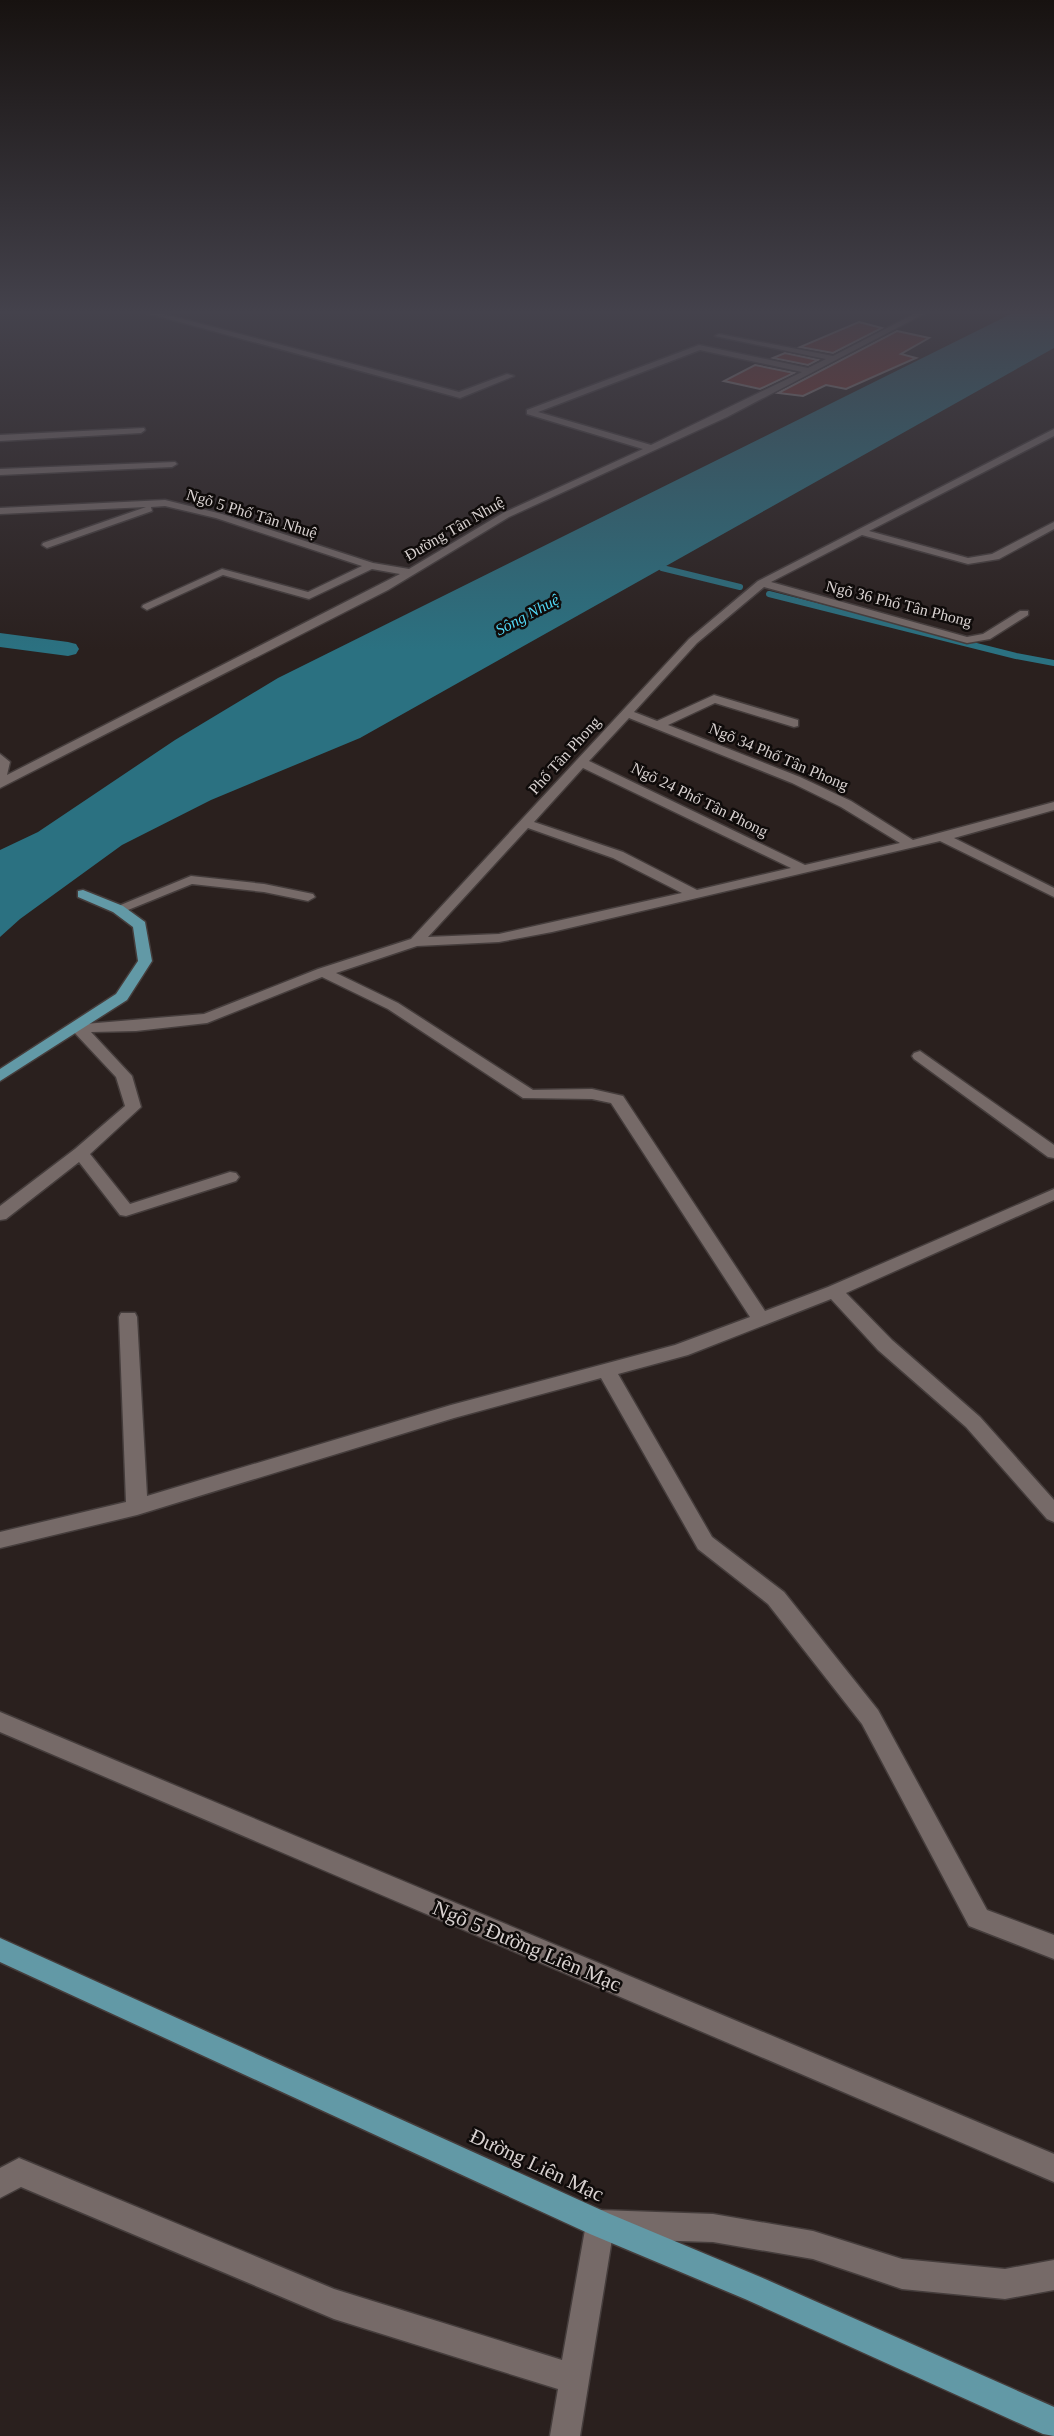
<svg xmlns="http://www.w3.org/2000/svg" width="1054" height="2436" viewBox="0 0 1054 2436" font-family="Georgia,serif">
  <rect width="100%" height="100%" fill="#2a201e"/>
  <polygon fill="#2b7181" points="1021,309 1054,309 1054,348 360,738 211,800 122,845 20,919 0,937 0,850 38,832 175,740 278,678"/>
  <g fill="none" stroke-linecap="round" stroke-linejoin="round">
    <g stroke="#2b7181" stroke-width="6">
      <polyline points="662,568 740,587"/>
      <polyline points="769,594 1016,656 1054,663"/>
    </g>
    <polygon fill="#2b7181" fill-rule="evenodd" points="0,633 68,642 76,644 79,649 76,654 68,656 0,647"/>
  </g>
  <g fill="#89312a" stroke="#9a8d8b" stroke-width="2">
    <polygon points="859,322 882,328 833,353 800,347"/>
    <polygon points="897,331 929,338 901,354 916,358 846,389 826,385 803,396 778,393"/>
    <polygon points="785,353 818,360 808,365 773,358"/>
    <polygon points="755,365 794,373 760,389 724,381"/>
  </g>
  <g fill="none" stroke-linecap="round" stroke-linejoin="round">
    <g stroke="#453d3c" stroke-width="3">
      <g id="minor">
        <polygon points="132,309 145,309 459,392 507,374 514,376 460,398"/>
        <polygon points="722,309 709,312 705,310 706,309"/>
        <path d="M 924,309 L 933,309 L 727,417 L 509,517 L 388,590 L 0,788 L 0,754 L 10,762 L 7,775 L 400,574 L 372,569 L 309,599 L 223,575 L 147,610 L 142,607 L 143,605 L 222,569 L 308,592 L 362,566 L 216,518 L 165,506 L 151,507 L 152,511 L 47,548 L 42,545 L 43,543 L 146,507 L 0,514 L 0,508 L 165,500 L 222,514 L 373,563 L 409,569 L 503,513 L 643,449 L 527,414 L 527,410 L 699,345 L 808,368 L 826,359 L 715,336 L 719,334 L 833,356 ZM 700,350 L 802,372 L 651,445 L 538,412 Z"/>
        <polygon points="144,428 145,430 141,433 0,441 0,435"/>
        <path d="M 1054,429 L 1054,436 L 869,531 L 968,558 L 992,554 L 1054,522 L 1054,529 L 999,559 L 968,564 L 862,535 L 771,582 L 967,637 L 983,634 L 1020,611 L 1028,611 L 1028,615 L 990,639 L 967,643 L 764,587 L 697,643 L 634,712 L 657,721 L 714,695 L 798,720 L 798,726 L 794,727 L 715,703 L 668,725 L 800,777 L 851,801 L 913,840 L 1054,802 L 1054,810 L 954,838 L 1054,888 L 1054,897 L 940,841 L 552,932 L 499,942 L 417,946 L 336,973 L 398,1003 L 533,1090 L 592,1089 L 623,1096 L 765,1311 L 828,1287 L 1054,1189 L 1054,1200 L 846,1293 L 892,1340 L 980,1417 L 1054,1500 L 1054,1522 L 1047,1519 L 966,1427 L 878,1350 L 831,1299 L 688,1355 L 618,1374 L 712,1537 L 784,1592 L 878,1710 L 987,1910 L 1054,1935 L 1054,1959 L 969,1926 L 862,1724 L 768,1604 L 698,1549 L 601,1378 L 454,1418 L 137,1515 L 0,1548 L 0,1532 L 126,1502 L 119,1317 L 121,1313 L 135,1313 L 137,1317 L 147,1496 L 451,1405 L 675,1345 L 750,1317 L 611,1103 L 592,1099 L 523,1098 L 388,1009 L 322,977 L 207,1023 L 136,1031 L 91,1032 L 132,1076 L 141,1107 L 90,1154 L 130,1204 L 230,1172 L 236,1173 L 239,1177 L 236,1181 L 126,1216 L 120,1215 L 79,1162 L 6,1219 L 0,1220 L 0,1206 L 75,1149 L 125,1106 L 116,1077 L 73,1031 L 70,1028 L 73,1025 L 204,1014 L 318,969 L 411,939 L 689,639 L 758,581 ZM 629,718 L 792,783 L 841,807 L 900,843 L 805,865 L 589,761 ZM 583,768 L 791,868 L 697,890 L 623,852 L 534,822 ZM 528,828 L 613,858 L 682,893 L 499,934 L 428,937 Z"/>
        <polygon points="175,462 177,464 172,467 0,475 0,469"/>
        <polygon points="191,876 264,884 313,894 315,897 308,901 264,892 192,884 123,912 113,912 111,909"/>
        <polygon points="920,1051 1054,1145 1054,1158 1048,1157 914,1059 912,1056 914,1053"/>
        <polygon points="0,1712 1054,2154 1054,2182 0,1732"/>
        <polygon points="19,2158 334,2289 562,2360 586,2224 590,2214 600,2210 713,2214 813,2231 902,2259 1005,2269 1054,2260 1054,2290 1005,2299 902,2289 813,2259 713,2242 612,2239 580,2436 550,2436 558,2389 334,2319 21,2187 0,2198 0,2168"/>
      </g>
    </g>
    <g stroke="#453d3c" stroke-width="3">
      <g id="major">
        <polygon points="83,890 123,906 145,922 152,961 127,1000 0,1081 0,1069 116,994 138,961 133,927 113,912 78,897 78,891"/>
        <polygon points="0,1938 610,2214 765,2279 1054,2407 1054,2436 1043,2434 745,2299 590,2234 0,1962"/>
      </g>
    </g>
    <use href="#minor" fill="#766a68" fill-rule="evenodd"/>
    <use href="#major" fill="#6299a6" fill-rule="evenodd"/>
  </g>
  <linearGradient id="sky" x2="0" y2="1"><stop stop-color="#171210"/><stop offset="0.48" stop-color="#44424c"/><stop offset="1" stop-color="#44424c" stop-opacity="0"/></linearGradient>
  <rect width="1054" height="650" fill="url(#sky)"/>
  <g text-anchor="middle" stroke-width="5" stroke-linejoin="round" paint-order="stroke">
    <g font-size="16" fill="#d7d0cf" stroke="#0f0b0a">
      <text transform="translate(252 513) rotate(17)" y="6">Ngõ 5 Phố Tân Nhuệ</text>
      <text transform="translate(454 528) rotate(-30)" y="6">Đường Tân Nhuệ</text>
      <text transform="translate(899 603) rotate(14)" y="6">Ngõ 36 Phố Tân Phong</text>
      <text transform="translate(564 755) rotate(-48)" y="6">Phố Tân Phong</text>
      <text transform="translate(779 756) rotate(23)" y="6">Ngõ 34 Phố Tân Phong</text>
      <text transform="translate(700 799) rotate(26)" y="6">Ngõ 24 Phố Tân Phong</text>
    </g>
    <g font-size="16" font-style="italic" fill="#51d6f4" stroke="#0f0b0a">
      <text transform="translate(527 614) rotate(-28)" y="6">Sông Nhuệ</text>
    </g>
    <g font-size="21" fill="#d7d0cf" stroke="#0f0b0a">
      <text transform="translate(527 1946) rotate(23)" y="7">Ngõ 5 Đường Liên Mạc</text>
      <text transform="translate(537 2165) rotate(25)" y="7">Đường Liên Mạc</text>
    </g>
  </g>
</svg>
